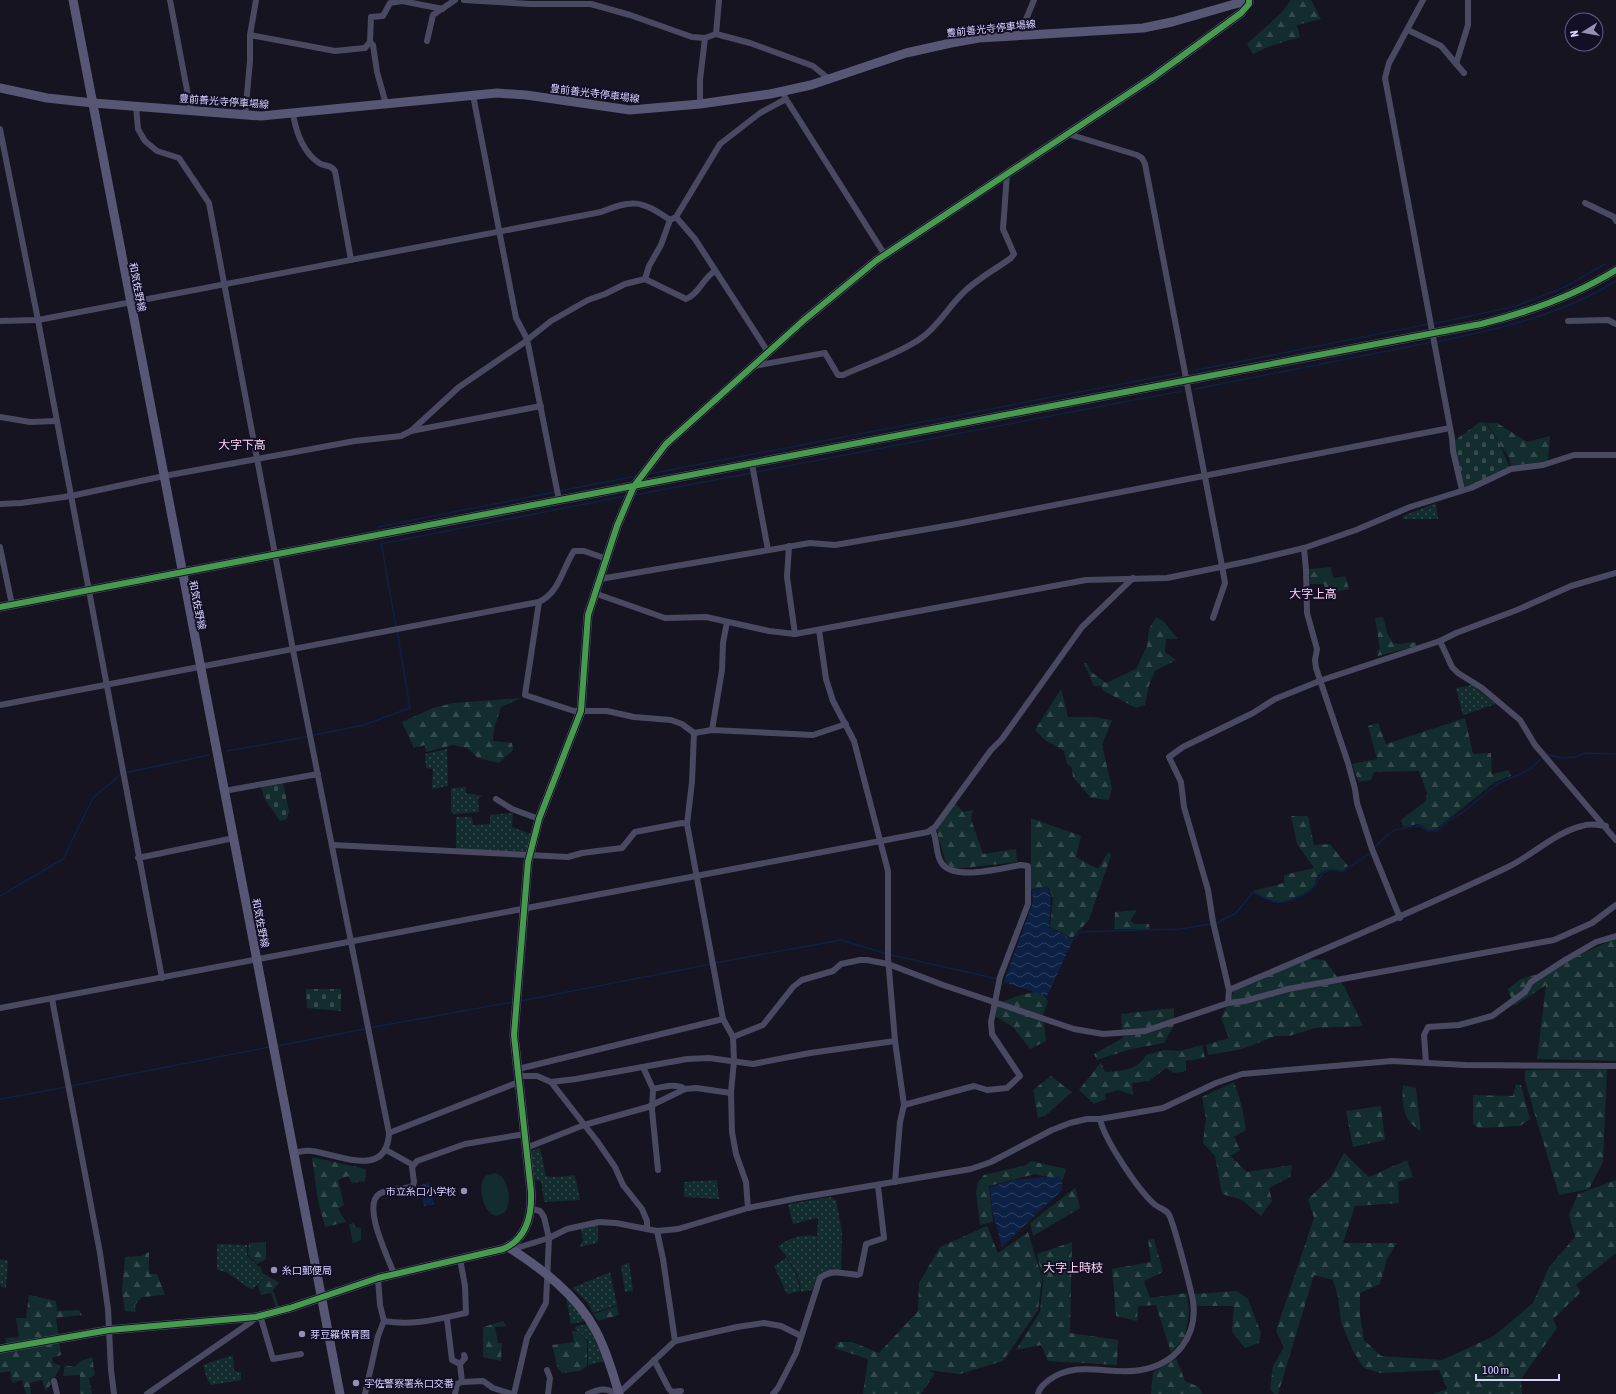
<svg xmlns="http://www.w3.org/2000/svg" width="1616" height="1394" viewBox="0 0 1616 1394" font-family="'Asap Condensed','Noto Sans JP',sans-serif">
  <defs>
    <pattern id="grass-dots" width="8" height="8" patternUnits="userSpaceOnUse"><rect width="8" height="8" fill="#132c2d"/><path d="M2 2h.1M6 6h.1" fill="none" stroke="#354a4c" stroke-width="1.8" stroke-linecap="round"/></pattern>
    <pattern id="forest-firs" width="22" height="20" patternUnits="userSpaceOnUse"><rect width="22" height="20" fill="#132c2d"/><path d="M5 1l3.5 6h-7zM16 11l3.5 6h-7z" fill="#354a4c"/></pattern>
    <pattern id="cemetery-stones" width="16" height="16" patternUnits="userSpaceOnUse"><rect width="16" height="16" fill="#132c2d"/><path d="M2 7V4a2 2 0 0 1 4 0v3zM10 15v-3a2 2 0 0 1 4 0v3z" fill="#354a4c"/></pattern>
    <pattern id="water-waves" width="16" height="10" patternUnits="userSpaceOnUse"><rect width="16" height="10" fill="#0d2144"/><path d="M0 5q4-4 8 0t8 0" fill="none" stroke="#304060"/></pattern>
  </defs>
  <rect width="100%" height="100%" fill="#161421"/>
  <g fill="url(#grass-dots)">
    <polygon points="1436,503 1438,519 1403,519 1403,516"/>
    <polygon points="1472,685 1496,704 1463,715 1456,688"/>
    <polygon points="447,749 448,786 432,789 433,769 426,768 425,754"/>
    <polygon points="466,787 466,793 483,796 478,798 479,812 454,814 451,812 451,788"/>
    <polygon points="513,813 512,827 531,834 526,852 456,849 456,817 472,817 473,825 490,824 490,815"/>
    <polygon points="540,1148 546,1176 555,1177 575,1175 580,1200 544,1202 541,1181 535,1180 530,1151"/>
    <polygon points="717,1180 719,1199 684,1197 684,1182"/>
    <path d="M 830,1197 L 836,1200 L 842,1231 L 841,1270 L 819,1276 L 816,1270 L 818,1277 L 812,1290 L 801,1292 C 799,1271 790,1262 778,1246 C 791,1238 801,1234 817,1236 L 816,1267 L 818,1218 L 793,1224 L 788,1204 Z"/>
    <polygon points="598,1225 598,1243 579,1247 583,1240 581,1228"/>
    <polygon points="217,1244 247,1245 247,1256 257,1265 263,1279 252,1290 226,1272 217,1270"/>
    <path d="M 786,1258 C 795,1269 798,1278 800,1291 L 787,1294 L 774,1266 Z"/>
    <polygon points="0,1259 8,1260 6,1288 1,1287 0,1283"/>
    <polygon points="629,1262 633,1291 625,1292 621,1266"/>
    <polygon points="610,1272 617,1305 593,1313 587,1302 572,1288"/>
    <polygon points="566,1297 587,1321 571,1324"/>
    <polygon points="588,1324 604,1361 588,1365 588,1341 579,1331 575,1330 576,1326"/>
    <polygon points="233,1355 234,1371 241,1372 241,1380 211,1385 207,1379 203,1365"/>
  </g>
  <g fill="url(#forest-firs)">
    <polygon points="1291,0 1311,0 1321,19 1297,25 1300,37 1270,46 1253,54 1247,44 1281,13"/>
    <polygon points="1487,423 1497,423 1527,442 1550,436 1548,461 1511,466 1509,458"/>
    <polygon points="1331,567 1333,578 1345,576 1349,589 1326,594 1324,584 1310,584 1309,569"/>
    <polygon points="1156,617 1164,622 1178,639 1166,639 1165,652 1176,660 1155,671 1149,685 1145,705 1136,708 1102,690 1102,686 1094,686 1084,663 1087,663 1090,671 1106,683 1136,669 1147,646 1149,629"/>
    <polygon points="1383,617 1388,635 1393,643 1399,644 1416,642 1416,646 1378,656 1377,650 1380,649 1375,618"/>
    <polygon points="1061,689 1068,717 1093,717 1112,720 1102,745 1112,788 1109,800 1091,798 1073,777 1072,768 1067,764 1064,751 1045,740 1035,730"/>
    <polygon points="521,698 501,707 494,729 493,741 512,743 513,750 499,763 478,758 467,748 453,745 426,752 425,745 414,748 402,722 433,708 453,703"/>
    <polygon points="1465,718 1473,754 1491,753 1492,774 1509,770 1511,776 1495,782 1435,830 1428,830 1418,824 1403,827 1401,820 1426,801 1427,793 1419,771 1374,772 1371,780 1359,782 1352,764 1377,759 1368,726 1378,723 1386,744"/>
    <polygon points="955,803 963,812 973,810 971,819 983,854 1016,849 1017,862 955,869 946,864 936,828"/>
    <path d="M 1291,816 L 1308,816 L 1314,845 L 1330,844 L 1348,866 L 1343,871 C 1333,869 1321,868 1316,879 C 1315,881 1315,884 1314,885 C 1310,893 1283,904 1275,902 C 1267,900 1259,894 1252,891 L 1284,883 L 1284,875 L 1314,868 L 1297,844 Z"/>
    <polygon points="1031,818 1081,836 1076,857 1098,869 1108,852 1111,855 1089,920 1072,938 1050,927 1053,898 1048,887 1031,889"/>
    <polygon points="1137,910 1130,921 1136,924 1149,924 1150,930 1114,929 1115,912"/>
    <polygon points="1616,938 1616,1061 1537,1059 1546,985 1514,1006 1508,989 1521,979 1541,973"/>
    <polygon points="1309,959 1325,960 1345,988 1363,1026 1315,1028 1289,1036 1276,1036 1242,1049 1208,1055 1206,1045 1229,1038 1221,1018 1234,990"/>
    <polygon points="1040,991 1048,1001 1043,1015 1046,1041 1030,1049 1013,1027 995,1016 996,1004 1021,995"/>
    <polygon points="1174,1008 1174,1025 1164,1043 1131,1049 1097,1060 1094,1054 1123,1038 1121,1014"/>
    <path d="M 1202,1045 L 1205,1058 L 1186,1061 L 1186,1071 L 1174,1073 L 1166,1068 L 1149,1081 L 1132,1083 L 1133,1095 L 1118,1090 L 1105,1094 L 1106,1099 L 1094,1104 L 1079,1090 L 1101,1062 L 1105,1072 C 1121,1071 1138,1070 1146,1055 L 1164,1050 L 1180,1051 Z"/>
    <polygon points="1607,1069 1603,1162 1589,1189 1559,1195 1525,1081 1525,1070"/>
    <polygon points="1051,1076 1072,1092 1045,1116 1038,1118 1033,1090"/>
    <polygon points="1234,1082 1242,1106 1246,1130 1234,1137 1240,1150 1231,1156 1247,1172 1292,1165 1290,1177 1269,1188 1272,1201 1261,1216 1242,1200 1222,1194 1215,1156 1203,1143 1206,1118 1202,1097"/>
    <polygon points="1516,1084 1521,1085 1530,1119 1520,1126 1479,1128 1473,1124 1473,1095 1513,1096"/>
    <path d="M 1403,1085 L 1416,1088 L 1421,1131 C 1402,1120 1402,1105 1403,1085 Z"/>
    <polygon points="1381,1106 1385,1140 1353,1147 1346,1111"/>
    <polygon points="1344,1153 1369,1177 1407,1160 1413,1177 1398,1182 1399,1203 1355,1206 1343,1243 1397,1243 1387,1259 1380,1284 1360,1293 1360,1315 1364,1340 1381,1356 1442,1360 1494,1336 1533,1303 1549,1267 1575,1237 1569,1215 1578,1194 1616,1180 1616,1253 1576,1285 1581,1292 1553,1319 1557,1328 1521,1379 1522,1394 1432,1394 1447,1389 1439,1370 1380,1373 1364,1368 1353,1351 1341,1322 1338,1296 1333,1280 1314,1275 1278,1394 1274,1394 1270,1389 1273,1366 1284,1347 1276,1331 1314,1218 1308,1199 1330,1178"/>
    <polygon points="312,1157 366,1169 365,1181 352,1183 348,1176 338,1180 344,1205 338,1209 346,1222 325,1227 318,1201"/>
    <polygon points="1031,1161 1066,1169 1063,1180 1035,1174 989,1186 993,1222 980,1225 976,1192 978,1182 984,1175 1026,1165"/>
    <polygon points="1075,1188 1080,1208 1033,1236 1030,1223"/>
    <polygon points="354,1223 355,1227 361,1228 361,1240 353,1243 349,1224"/>
    <polygon points="987,1226 998,1253 1028,1232 1042,1278 1038,1310 1003,1361 960,1374 927,1370 935,1373 921,1394 863,1394 868,1359 834,1348 838,1342 852,1342 879,1353 918,1311 919,1283 940,1247"/>
    <polygon points="1154,1239 1163,1272 1144,1281 1150,1298 1187,1293 1189,1313 1185,1337 1171,1353 1156,1305 1138,1306 1137,1321 1116,1316 1112,1269 1151,1262 1148,1240"/>
    <polygon points="266,1242 266,1259 257,1264 248,1255 249,1243"/>
    <polygon points="1072,1242 1070,1333 1118,1340 1117,1365 1048,1361 1041,1345 1016,1350 1040,1312 1043,1280 1037,1254"/>
    <polygon points="149,1252 149,1274 157,1274 165,1295 142,1297 135,1305 136,1312 125,1311 122,1290 125,1257 141,1256"/>
    <polygon points="260,1266 263,1273 279,1283 273,1290 279,1307 276,1308 271,1293 261,1295 258,1285 263,1279 258,1267"/>
    <polygon points="1237,1291 1248,1299 1261,1333 1259,1343 1245,1348 1232,1332 1234,1306 1196,1306 1194,1294"/>
    <polygon points="29,1295 56,1301 57,1311 79,1310 82,1315 56,1318 61,1355 52,1358 53,1363 61,1366 46,1392 42,1380 30,1383 31,1394 26,1394 22,1380 12,1383 10,1371 0,1373 0,1353 9,1352 5,1338 19,1337 16,1318 26,1318"/>
    <polygon points="617,1306 619,1315 598,1321 593,1314"/>
    <polygon points="503,1321 507,1326 495,1327 498,1343 502,1343 501,1361 483,1357 483,1327"/>
    <polygon points="572,1331 579,1331 587,1341 587,1366 580,1371 562,1373 558,1369 552,1345 574,1342"/>
    <polygon points="92,1357 95,1375 89,1378 92,1394 80,1394 80,1375 63,1376 65,1365 74,1367 83,1360"/>
    <polygon points="1176,1358 1185,1381 1199,1387 1202,1394 1151,1394 1153,1372"/>
  </g>
  <g fill="url(#cemetery-stones)">
    <polygon points="1480,422 1486,423 1500,444 1509,466 1468,487 1464,487 1462,484 1454,441"/>
    <polygon points="283,782 289,811 287,819 280,821 264,798 261,785"/>
    <polygon points="306,989 341,989 341,1011 307,1008"/>
  </g>
  <path fill="#132c2d" d="M 495,1173 C 509,1176 513,1203 504,1213 L 496,1216 C 483,1213 477,1186 485,1176 Z"/>
  <g fill="url(#water-waves)">
    <polygon points="1047,887 1051,898 1049,927 1073,940 1047,996 1004,982 1033,902 1032,890"/>
    <polygon points="1059,1176 1062,1182 1062,1190 1002,1247 992,1210 990,1187 1014,1180"/>
    <polygon points="430,1183 434,1204 424,1206 420,1185"/>
  </g>
  <g fill="none" stroke-linecap="round" stroke-linejoin="round">
    <g stroke="#0d2144" stroke-width="1.5">
      <polyline points="1433,324 1516,306 1565,287 1605,264"/>
      <path d="M 1436,342 C 1499,329 1561,315 1616,281"/>
      <polyline points="1192,371 1429,324"/>
      <polyline points="1195,389 1433,342"/>
      <polyline points="756,472 1182,391"/>
      <polyline points="649,474 1179,373"/>
      <polyline points="559,491 637,476"/>
      <polyline points="634,495 752,473"/>
      <polyline points="378,528 378,527 555,492"/>
      <polyline points="381,542 396,627"/>
      <polyline points="381,544 626,496"/>
      <polyline points="315,735 364,725 410,708 397,630"/>
      <polyline points="227,751 306,737"/>
      <polyline points="1549,755 1562,758 1577,757 1585,753 1616,754"/>
      <polyline points="124,773 209,755"/>
      <polyline points="1375,847 1386,836 1395,830 1408,827 1419,826 1427,831 1437,831 1448,821 1462,813 1497,784 1529,770 1543,757"/>
      <polyline points="0,896 63,859 93,798 121,774"/>
      <path d="M 1217,923 L 1236,913 L 1253,892 C 1260,895 1268,901 1276,902 C 1283,904 1306,895 1311,890 C 1322,878 1320,865 1342,872 L 1369,854"/>
      <polyline points="1072,940 1080,932 1179,929 1212,924"/>
      <polyline points="891,955 998,979"/>
      <polyline points="715,963 841,940 887,954"/>
      <polyline points="521,1001 711,964"/>
      <polyline points="369,1028 513,1002"/>
      <polyline points="277,1046 365,1029"/>
      <polyline points="71,1086 269,1047"/>
      <polyline points="0,1099 67,1087"/>
    </g>
    <g stroke="#4a4962" stroke-width="6">
      <polyline points="170,0 191,111"/>
      <polyline points="464,0 530,4 591,4 630,15 692,37 705,38 716,34 750,43 813,66 829,79"/>
      <polyline points="1423,0 1389,63 1385,78 1452,438 1453,451 1462,490"/>
      <polyline points="1408,30 1441,46 1464,73"/>
      <polyline points="716,34 719,0"/>
      <polyline points="250,35 335,51 365,48 370,42 371,17 383,16 390,3 402,1 443,9"/>
      <polyline points="1019,36 1034,0"/>
      <polyline points="427,41 433,15 455,0"/>
      <polyline points="370,42 373,45 377,72 386,104"/>
      <polyline points="1456,64 1468,25 1468,0"/>
      <polyline points="782,91 786,99 885,255"/>
      <polyline points="473,95 516,318 527,339 559,500"/>
      <polyline points="700,104 700,80 705,38"/>
      <path d="M 136,106 L 138,129 L 145,141 L 157,151 L 179,158 L 209,203 L 293,650 L 389,1133 C 387,1179 340,1155 312,1151 C 306,1150 299,1152 293,1153"/>
      <path d="M 293,114 C 296,132 303,152 319,163 C 325,167 331,164 335,171 L 351,260"/>
      <polyline points="245,116 250,61 250,35 256,0"/>
      <polyline points="0,129 37,315 162,978"/>
      <polyline points="1068,134 1137,155 1142,158 1145,164 1222,566 1225,583 1213,618"/>
      <polyline points="1585,203 1614,217 1616,221"/>
      <polyline points="676,217 695,239 768,352"/>
      <polyline points="670,220 676,217 720,144 760,113 786,99"/>
      <polyline points="645,279 649,266 661,245 670,220"/>
      <path d="M 0,321 L 38,320 L 601,212 C 633,199 641,200 670,220"/>
      <polyline points="1568,321 1608,320 1616,324"/>
      <path d="M 754,366 L 825,353 L 838,375 L 843,375 C 869,363 896,355 920,339 C 938,327 948,307 964,292 C 977,279 996,269 1011,258 L 1014,254 L 1003,229 L 1007,174"/>
      <polyline points="0,417 30,422 56,421"/>
      <path d="M 411,431 L 459,387 L 522,344 L 551,321 L 588,300 L 605,294 L 625,284 L 645,279 L 686,299 C 699,294 703,278 715,271"/>
      <polyline points="752,464 768,550"/>
      <polyline points="0,504 21,503 71,496 164,476 355,441 401,436 411,431 541,406"/>
      <polyline points="789,546 787,577 795,634"/>
      <polyline points="0,547 12,605"/>
      <polyline points="1304,548 1306,570 1307,613 1317,649 1315,660 1316,668 1348,763 1355,789 1357,803 1372,849 1400,918"/>
      <polyline points="600,579 810,543 835,545 957,524 1450,428"/>
      <polyline points="594,593 665,618 706,617 769,631 795,634 1086,580 1167,578 1250,561 1304,548 1356,530 1410,507 1471,488 1511,469 1543,465 1574,455 1616,455"/>
      <polyline points="539,602 525,695 574,711 607,711 634,717 671,720 682,724 694,733 712,730 813,735 846,724"/>
      <polyline points="819,630 826,679 833,701 854,741 888,871 888,958 895,1041 904,1105 900,1122 895,1182"/>
      <polyline points="1440,641 1452,667 1458,673 1482,688 1520,720 1535,745 1616,840"/>
      <path d="M 0,705 L 539,602 C 560,592 562,569 574,551 L 584,551 L 607,559"/>
      <polyline points="712,730 722,670 723,643 727,622"/>
      <polyline points="694,733 692,782 687,824 723,1019 733,1037 734,1061 731,1092 732,1132 736,1154 746,1182 748,1208"/>
      <polyline points="224,791 318,774"/>
      <polyline points="496,799 512,809 539,819"/>
      <polyline points="333,845 568,857 582,853 622,848 635,832 682,823 687,824"/>
      <polyline points="138,858 234,838"/>
      <path d="M 1229,990 C 1323,950 1416,911 1508,867 C 1533,855 1554,833 1582,826 C 1590,823 1598,825 1606,826"/>
      <polyline points="52,999 100,1253 108,1309 111,1370 114,1394"/>
      <polyline points="1228,1003 1229,990 1213,922 1208,890 1184,807 1181,782 1169,757 1183,747 1253,713 1275,699 1322,680 1440,641 1456,633 1517,610 1571,586 1616,573"/>
      <polyline points="0,1008 928,832 935,827 991,750 1002,739 1082,627 1133,578"/>
      <polyline points="733,1037 763,1025 793,987 802,980 833,971 841,964 860,960 867,960 888,964 943,985 1074,1029 1103,1034 1145,1031 1228,1003 1245,1001 1288,989 1554,940 1592,923 1616,905"/>
      <polyline points="1426,1063 1424,1035 1428,1027 1459,1025 1492,1016 1525,992 1531,982 1565,960 1596,942 1616,936"/>
      <polyline points="643,1067 653,1089 652,1110 658,1170"/>
      <polyline points="518,1069 723,1019"/>
      <polyline points="518,1076 537,1076 551,1082 597,1141 615,1167 623,1185 642,1209 647,1221 647,1229"/>
      <polyline points="551,1082 576,1079 687,1059 709,1058 753,1064 810,1053 895,1041"/>
      <path d="M 653,1089 C 663,1087 676,1083 685,1089"/>
      <path d="M 904,1105 L 974,1086 L 987,1090 L 1007,1088 L 1020,1076 L 992,1034 L 991,1022 L 1000,977 L 1028,904 L 1028,866 L 1021,865 C 1001,868 952,882 941,862 C 935,853 938,840 932,829"/>
      <polyline points="389,1133 519,1082"/>
      <polyline points="526,1148 584,1125 648,1107 685,1089 696,1088 731,1093"/>
      <polyline points="386,1150 413,1165"/>
      <polyline points="657,1231 663,1259 675,1341"/>
      <polyline points="515,1251 520,1247 549,1238 567,1229 599,1222 616,1223 657,1231 678,1229 748,1208 798,1198 971,1169 991,1162 1052,1130 1070,1123 1087,1119 1100,1119 1163,1108 1216,1083 1242,1074 1392,1061 1465,1065 1616,1066"/>
      <path d="M 394,1274 C 388,1257 362,1206 379,1194 C 388,1188 402,1190 413,1186 L 414,1182 L 412,1167 L 417,1161 L 465,1144 L 525,1134"/>
      <polyline points="260,1315 273,1359 301,1354"/>
      <polyline points="447,1319 452,1360 460,1364 462,1382"/>
      <path d="M 384,1321 C 413,1326 438,1319 466,1313 L 465,1286 L 460,1259"/>
      <polyline points="654,1360 669,1389 672,1392 681,1391"/>
      <polyline points="460,1364 465,1358 464,1355"/>
      <polyline points="547,1370 550,1378 548,1394"/>
      <polyline points="54,1381 57,1394"/>
      <polyline points="619,1393 675,1341 737,1327 764,1323 781,1326 801,1336"/>
      <polyline points="147,1394 251,1322 256,1317"/>
      <polyline points="365,1394 378,1336 384,1321 380,1305 378,1278"/>
      <polyline points="455,1394 457,1384 462,1382 483,1381 493,1388 512,1394"/>
      <polyline points="514,1394 527,1338 546,1303 549,1238 544,1217 540,1211 532,1209"/>
      <path d="M 588,1394 C 599,1389 606,1387 616,1394"/>
      <path d="M 773,1394 L 778,1388 L 796,1353 L 820,1278 C 831,1269 843,1273 857,1275 L 860,1274 L 866,1244 L 884,1238 L 878,1186"/>
      <path d="M 1038,1394 C 1039,1388 1044,1384 1049,1380 C 1079,1359 1109,1376 1141,1370 C 1176,1364 1198,1336 1193,1301 C 1191,1290 1173,1219 1168,1213 C 1164,1209 1157,1207 1153,1203 C 1137,1188 1104,1139 1100,1119"/>
    </g>
    <g stroke="#575674" stroke-width="9">
      <polyline points="73,0 340,1394"/>
      <path d="M 0,88 L 47,98 L 93,103 L 261,116 L 497,93 L 526,95 L 630,110 L 700,104 L 770,94 L 811,85 L 906,53 L 951,43 L 979,38 L 1143,28 L 1172,22 L 1249,0 L 1249,3 L 1241,13 L 1152,78 L 877,260 L 804,320 L 666,444 L 634,486 L 617,526 L 588,615 L 581,711 L 539,819 L 528,862 L 514,1035 L 531,1192 C 532,1215 527,1239 503,1249 L 378,1278 L 290,1308 L 256,1317 L 109,1330 L 0,1349"/>
      <path d="M 0,607 L 1481,324 C 1529,312 1574,296 1616,270"/>
      <path d="M 508,1247 C 541,1268 577,1295 596,1331 C 606,1350 613,1373 619,1394"/>
    </g>
    <g stroke="#130f26" stroke-width="8">
      <g id="cycleway">
        <path d="M 0,607 L 1481,324 C 1529,312 1574,296 1616,270"/>
        <path d="M 0,1349 L 109,1330 L 256,1317 L 290,1308 L 378,1278 L 503,1249 C 527,1239 532,1215 531,1192 L 514,1035 L 528,862 L 539,819 L 581,711 L 588,615 L 617,526 L 634,486 L 666,444 L 804,320 L 877,260 L 1152,78 L 1241,13 L 1249,4 L 1249,0"/>
      </g>
    </g>
    <use href="#cycleway" stroke="#469c4c" stroke-width="6"/>
  </g>
  <g fill="#9591b1" stroke="#130f26" stroke-width="1.5">
    <circle cx="464" cy="1191" r="4"/>
    <circle cx="274" cy="1270" r="4"/>
    <circle cx="302" cy="1334" r="4"/>
    <circle cx="356" cy="1383" r="4"/>
  </g>
  <g text-anchor="middle" stroke-width="4" stroke-linejoin="round" paint-order="stroke">
    <g font-size="10" fill="#d9d4ff" stroke="#130f26">
      <text transform="translate(991 28) rotate(-6)" y="4">豊前善光寺停車場線</text>
      <text transform="translate(595 93) rotate(7)" y="4">豊前善光寺停車場線</text>
      <text transform="translate(224 101) rotate(4)" y="4">豊前善光寺停車場線</text>
      <text transform="translate(138 287) rotate(79)" y="4">和気佐野線</text>
      <text transform="translate(198 605) rotate(79)" y="4">和気佐野線</text>
      <text transform="translate(261 923) rotate(79)" y="4">和気佐野線</text>
    </g>
    <g font-size="10" fill="#d9d4ff" stroke="#130f26" text-anchor="start">
      <text x="456" y="1195" text-anchor="end">市立糸口小学校</text>
      <text x="282" y="1274">糸口郵便局</text>
      <text x="310" y="1338">芽豆羅保育園</text>
      <text x="364" y="1387">宇佐警察署糸口交番</text>
    </g>
    <g font-size="12" fill="#ffd6f0" stroke="#130f26">
      <text x="242" y="449">大字下高</text>
      <text x="1313" y="598">大字上高</text>
      <text x="1073" y="1272">大字上時枝</text>
    </g>
  </g>
  <g transform="translate(1584 32) rotate(259)"><circle r="19" fill="#130f26" stroke="#625e7d"/>
  <path d="M0-3L7 15L0 10L-7 15Z" fill="#9591b1"/>
  <text y="-6" font-size="11" font-weight="bold" text-anchor="middle" fill="#d9d4ff">N</text>
  </g>
  <path d="M1476 1374v6h83v-6" fill="none" stroke="#d9d4ff" stroke-width="2"/>
  <text x="1482" y="1374" font-size="12" fill="#d9d4ff" stroke="#130f26" stroke-width="3" paint-order="stroke">100 m</text>
</svg>
